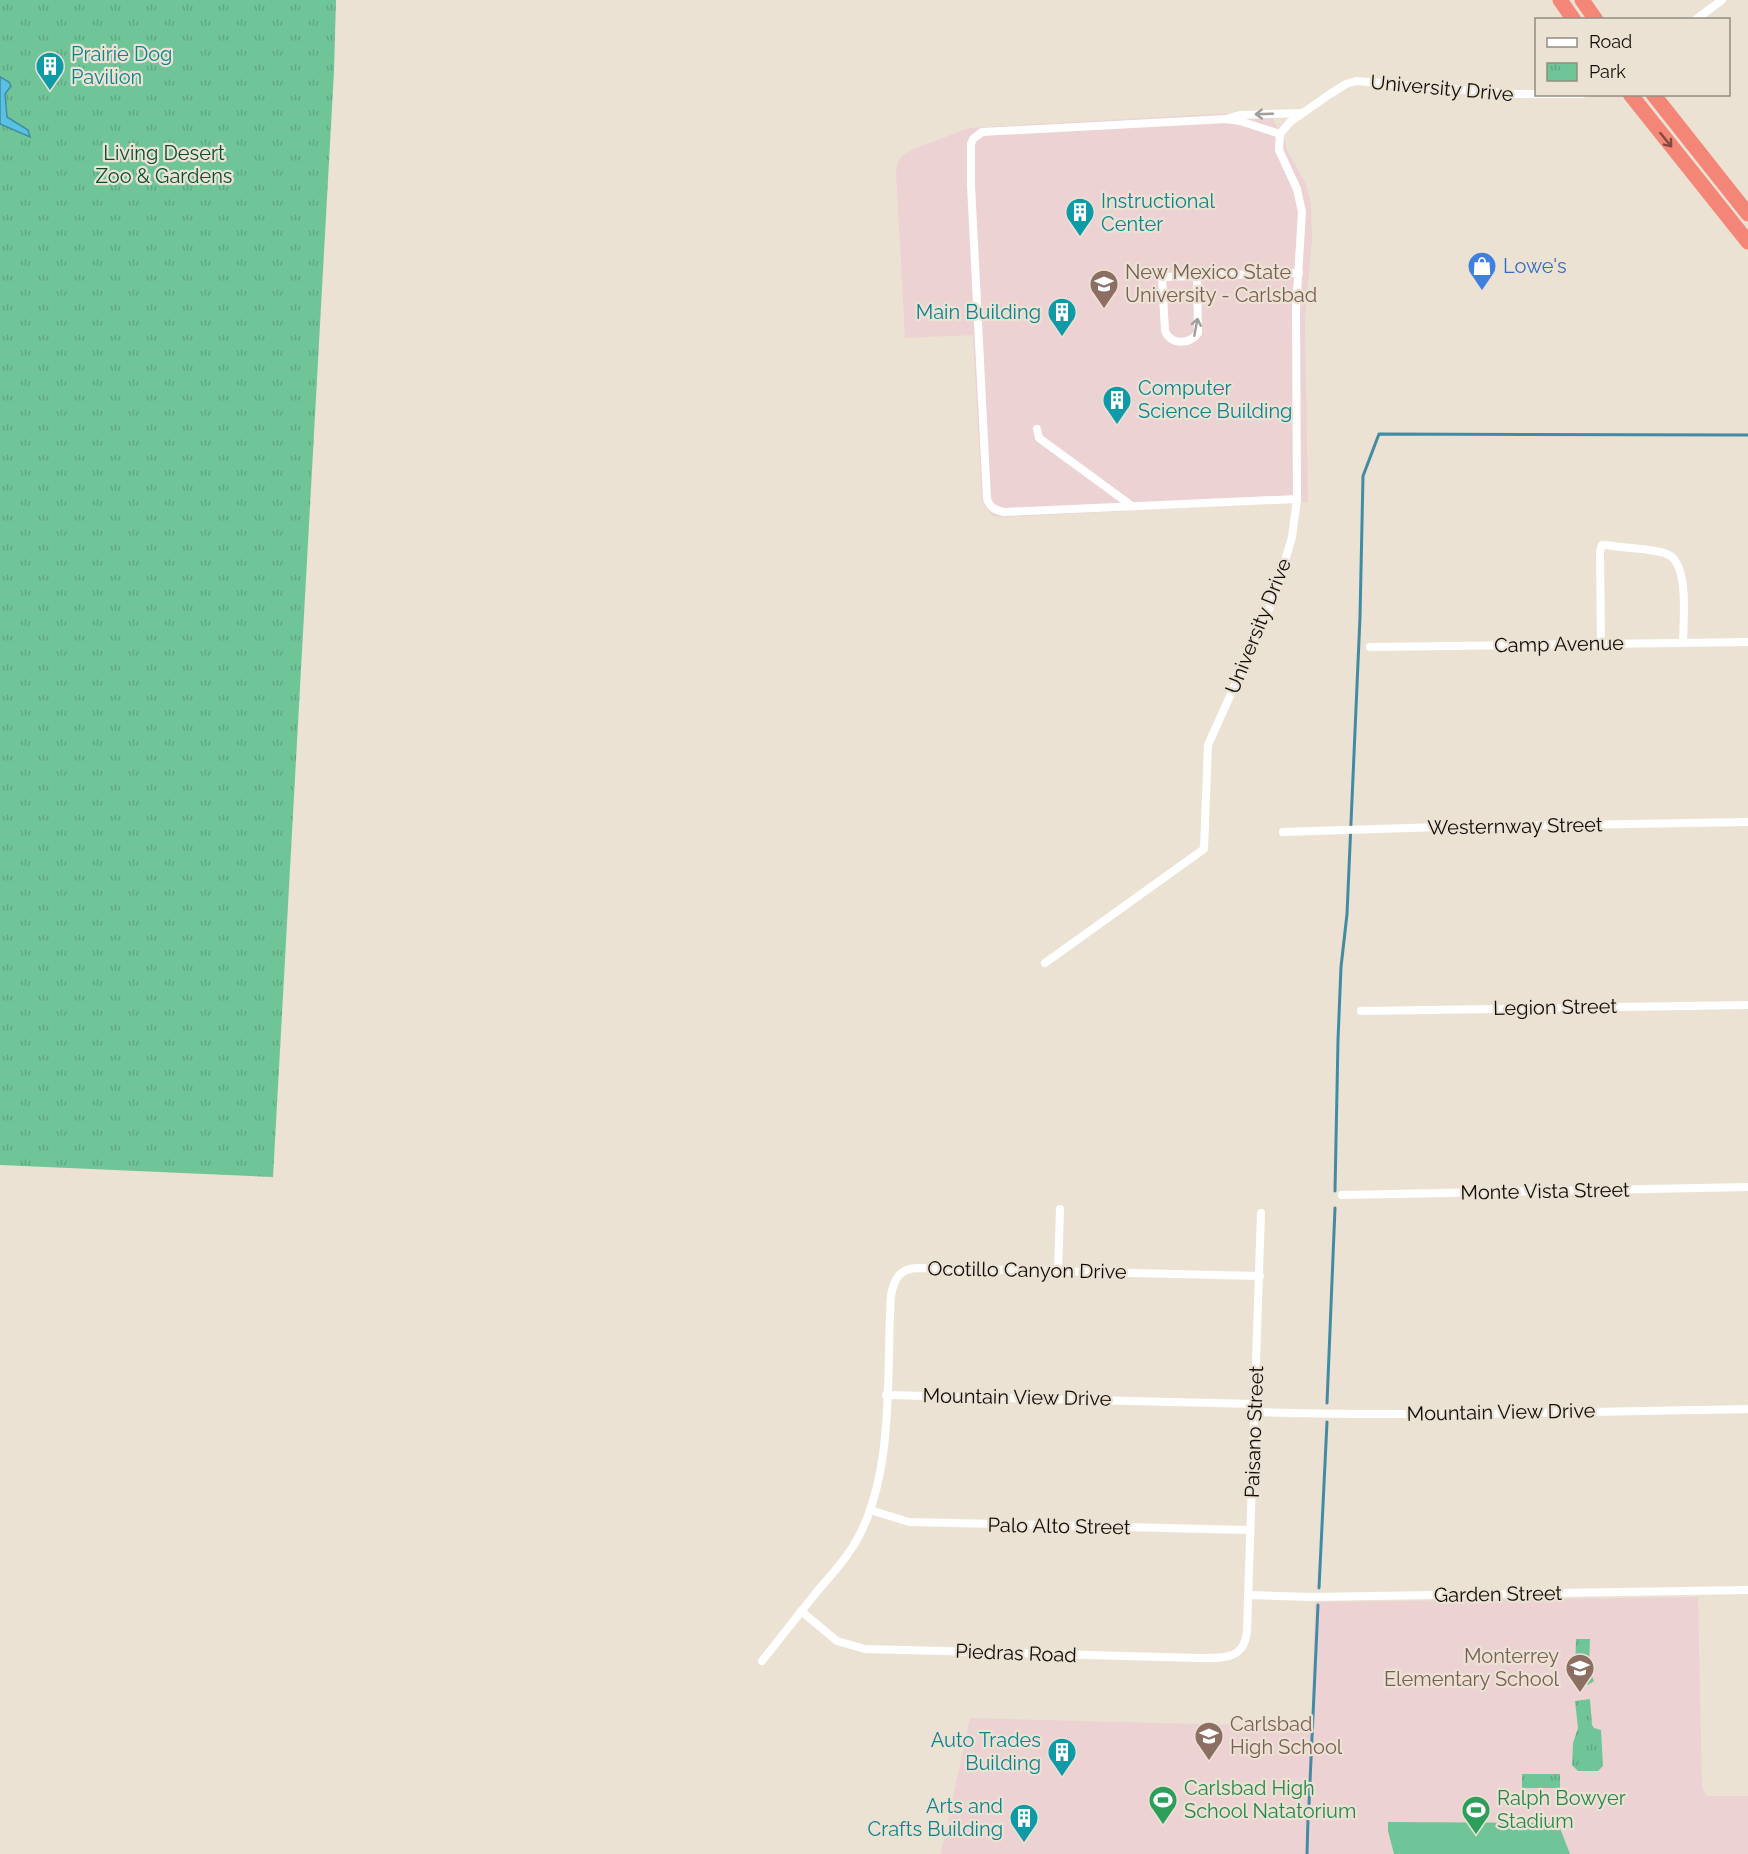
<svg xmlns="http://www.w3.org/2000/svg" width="1748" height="1854" viewBox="0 0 1748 1854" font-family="Raleway,sans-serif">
  <defs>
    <pattern id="park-tufts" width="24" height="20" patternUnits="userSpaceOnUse" patternTransform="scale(1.5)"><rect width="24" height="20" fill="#70c598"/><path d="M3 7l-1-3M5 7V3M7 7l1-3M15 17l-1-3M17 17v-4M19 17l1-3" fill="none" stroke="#60a882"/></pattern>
  </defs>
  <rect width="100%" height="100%" fill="#ebe2d3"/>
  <g fill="#edd2d4">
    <polygon points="1269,111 1286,144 1286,148 1306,184 1311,203 1312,241 1305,320 1308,502 1005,517 993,516 985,507 982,499 973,335 905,338 896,172 898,161 903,155 911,150 969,128"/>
    <polygon points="1698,1597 1702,1787 1707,1796 1748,1796 1748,1854 941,1854 970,1718 1311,1727 1315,1602"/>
  </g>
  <g fill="url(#park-tufts)">
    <polygon points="0,0 336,0 334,71 273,1177 0,1165"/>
    <polygon points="1576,1639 1590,1639 1589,1670 1594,1681 1588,1685 1583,1679 1584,1676 1583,1674 1575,1674"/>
    <polygon points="1590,1699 1592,1725 1594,1728 1601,1730 1603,1766 1598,1771 1578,1771 1572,1765 1573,1743 1578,1728 1575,1701"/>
    <rect x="1522" y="1774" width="38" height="14"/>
  </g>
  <polygon fill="#70c598" points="1388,1822 1558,1823 1570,1854 1394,1854 1388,1831"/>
  <polygon fill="#59c1e4" stroke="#438ba2" stroke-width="1.5" points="0,77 9,82 11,86 5,94 7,117 28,130 30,137 0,124"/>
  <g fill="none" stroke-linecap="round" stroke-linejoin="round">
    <g stroke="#438ba2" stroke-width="3">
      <polyline points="1335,1191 1338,1040 1341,967 1347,914 1360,617 1363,476 1379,434 1748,435"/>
      <polyline points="1327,1403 1335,1208"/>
      <polyline points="1319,1588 1327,1422"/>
      <polyline points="1309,1804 1318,1605"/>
      <polyline points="1307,1854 1308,1819"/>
    </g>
    <g stroke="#fff" stroke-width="8">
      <polyline points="1695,20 1722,0"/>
      <polyline points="1229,118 1240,115 1302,113"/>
      <path d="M 1280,134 L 1240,121 L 1226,119 L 982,132 L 973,139 L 971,144 L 971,185 L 987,499 C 990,508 995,510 1004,512 L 1297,499"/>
      <path d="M 1197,276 L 1198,333 C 1189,345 1171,345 1165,331 L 1162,277 L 1299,273"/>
      <polyline points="1037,429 1039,438 1132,506"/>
      <path d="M 1601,644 L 1600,552 L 1602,545 L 1607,545 C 1626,549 1649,547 1667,554 C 1690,563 1683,622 1683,643"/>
      <polyline points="1370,647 1748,642"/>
      <polyline points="1283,832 1440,827 1748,822"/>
      <polyline points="1045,963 1204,849 1208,745 1274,598 1292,537 1297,499 1296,309 1302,212 1297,189 1279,150 1280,134 1290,122 1330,94 1346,84 1356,81 1516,94 1582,94"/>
      <polyline points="1361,1011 1748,1005"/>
      <polyline points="1342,1195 1748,1187"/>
      <polyline points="1058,1271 1060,1209"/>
      <polyline points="886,1395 1255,1404"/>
      <path d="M 1255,1412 C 1419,1417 1584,1412 1748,1409"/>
      <polyline points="870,1510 909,1522 1250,1530"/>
      <polyline points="1248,1595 1311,1597 1748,1590"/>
      <path d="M 801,1611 L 837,1641 L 865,1649 L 1200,1658 C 1223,1658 1245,1660 1247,1630 L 1261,1213"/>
      <path d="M 762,1661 C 781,1637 800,1613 819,1589 C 834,1572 850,1554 860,1534 C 895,1464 886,1371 891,1295 C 894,1280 899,1269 916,1268 L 1260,1276"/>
    </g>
    <g stroke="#f48678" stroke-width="15">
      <polyline points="1560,0 1574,20"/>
      <polyline points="1582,0 1596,20"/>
      <polyline points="1630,94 1748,242"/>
      <polyline points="1653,94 1748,214"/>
    </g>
  </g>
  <defs><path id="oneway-shaft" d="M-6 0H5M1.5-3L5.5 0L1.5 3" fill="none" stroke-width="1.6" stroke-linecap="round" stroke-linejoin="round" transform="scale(1.5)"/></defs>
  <g stroke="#9f9e9c">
    <use href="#oneway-shaft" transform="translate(1264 114) rotate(178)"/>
    <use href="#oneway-shaft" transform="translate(1196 327) rotate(-79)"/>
  </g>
  <use stroke="#824940" href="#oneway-shaft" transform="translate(1666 140) rotate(51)"/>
  <defs>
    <g id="building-pin" transform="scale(1.5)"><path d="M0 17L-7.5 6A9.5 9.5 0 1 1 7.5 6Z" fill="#0f9aa8" stroke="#ebe2d3"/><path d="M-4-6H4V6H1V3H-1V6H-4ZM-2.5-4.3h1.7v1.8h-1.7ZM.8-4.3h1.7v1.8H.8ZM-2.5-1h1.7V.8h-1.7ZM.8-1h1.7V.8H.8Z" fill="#fff"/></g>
    <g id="shop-pin" transform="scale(1.5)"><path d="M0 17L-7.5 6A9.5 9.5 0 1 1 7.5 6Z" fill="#3f7fe0" stroke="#ebe2d3"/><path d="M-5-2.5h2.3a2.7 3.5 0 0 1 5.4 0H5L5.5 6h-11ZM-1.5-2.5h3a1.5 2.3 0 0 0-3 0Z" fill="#fff"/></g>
    <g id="university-pin" transform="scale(1.5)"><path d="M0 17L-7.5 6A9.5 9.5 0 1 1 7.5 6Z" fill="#8d6e63" stroke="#ebe2d3"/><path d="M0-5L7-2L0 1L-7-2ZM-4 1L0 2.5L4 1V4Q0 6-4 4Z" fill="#fff"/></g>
    <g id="school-pin" transform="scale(1.5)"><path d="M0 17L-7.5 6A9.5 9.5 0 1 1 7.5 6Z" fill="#8d6e63" stroke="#ebe2d3"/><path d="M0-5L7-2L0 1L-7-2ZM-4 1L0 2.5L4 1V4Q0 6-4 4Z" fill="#fff"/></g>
    <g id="stadium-pin" transform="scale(1.5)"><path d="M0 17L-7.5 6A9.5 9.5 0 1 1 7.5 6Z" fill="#2e9e5b" stroke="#ebe2d3"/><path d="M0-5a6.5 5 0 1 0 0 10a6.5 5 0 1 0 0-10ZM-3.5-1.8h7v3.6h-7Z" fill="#fff"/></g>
  </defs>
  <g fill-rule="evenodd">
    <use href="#building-pin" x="50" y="66"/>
    <use href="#building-pin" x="1080" y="212"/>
    <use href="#shop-pin" x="1482" y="266"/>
    <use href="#university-pin" x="1104" y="284"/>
    <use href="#building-pin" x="1062" y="312"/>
    <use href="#building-pin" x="1117" y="400"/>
    <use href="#school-pin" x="1580" y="1668"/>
    <use href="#school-pin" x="1209" y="1736"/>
    <use href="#building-pin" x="1062" y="1752"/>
    <use href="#stadium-pin" x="1163" y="1800"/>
    <use href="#stadium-pin" x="1476" y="1810"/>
    <use href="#building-pin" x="1024" y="1818"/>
  </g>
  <g text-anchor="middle" stroke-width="4.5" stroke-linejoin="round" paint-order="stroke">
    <g font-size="20" fill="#0d838f" stroke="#ebe2d3" text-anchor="start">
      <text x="71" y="61">Prairie Dog<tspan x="71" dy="23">Pavilion</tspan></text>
      <text x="1101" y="208">Instructional<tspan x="1101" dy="23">Center</tspan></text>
      <text x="1041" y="319" text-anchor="end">Main Building</text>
      <text x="1138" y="395">Computer<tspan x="1138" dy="23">Science Building</tspan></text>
      <text x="1041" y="1747" text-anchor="end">Auto Trades<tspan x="1041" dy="23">Building</tspan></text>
      <text x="1003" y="1813" text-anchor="end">Arts and<tspan x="1003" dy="23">Crafts Building</tspan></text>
    </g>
    <g font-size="20" fill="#0f0c07" stroke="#ebe2d3">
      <text transform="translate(1442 88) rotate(5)" y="7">University Drive</text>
      <text transform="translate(1258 626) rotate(-68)" y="7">University Drive</text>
      <text transform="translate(1559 644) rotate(-1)" y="7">Camp Avenue</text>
      <text transform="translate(1515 826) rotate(-1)" y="7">Westernway Street</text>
      <text transform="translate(1555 1007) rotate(-1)" y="7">Legion Street</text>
      <text transform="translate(1545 1191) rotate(-1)" y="7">Monte Vista Street</text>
      <text transform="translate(1027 1270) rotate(1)" y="7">Ocotillo Canyon Drive</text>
      <text transform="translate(1017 1397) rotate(1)" y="7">Mountain View Drive</text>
      <text transform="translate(1501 1412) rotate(-1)" y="7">Mountain View Drive</text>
      <text transform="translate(1254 1432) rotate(-88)" y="7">Paisano Street</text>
      <text transform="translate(1059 1526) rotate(1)" y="7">Palo Alto Street</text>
      <text transform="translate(1498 1594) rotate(-1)" y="7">Garden Street</text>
      <text transform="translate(1016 1653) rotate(2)" y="7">Piedras Road</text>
    </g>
    <g font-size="20" fill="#064e31" stroke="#ebe2d3">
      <text x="164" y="160">Living Desert<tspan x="164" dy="23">Zoo &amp; Gardens</tspan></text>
    </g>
    <g font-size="20" fill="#366cbe" stroke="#ebe2d3" text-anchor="start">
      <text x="1503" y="273">Lowe's</text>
    </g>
    <g font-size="20" fill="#785e54" stroke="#ebe2d3" text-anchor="start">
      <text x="1125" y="279">New Mexico State<tspan x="1125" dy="23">University - Carlsbad</tspan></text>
      <text x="1559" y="1663" text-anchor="end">Monterrey<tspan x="1559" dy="23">Elementary School</tspan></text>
      <text x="1230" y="1731">Carlsbad<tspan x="1230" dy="23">High School</tspan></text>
    </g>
    <g font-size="20" fill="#27864d" stroke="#ebe2d3" text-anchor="start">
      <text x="1184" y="1795">Carlsbad High<tspan x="1184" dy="23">School Natatorium</tspan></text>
      <text x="1497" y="1805">Ralph Bowyer<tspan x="1497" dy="23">Stadium</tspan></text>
    </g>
  </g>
  <rect x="1535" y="18" width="195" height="78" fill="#ebe2d3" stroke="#938c81" stroke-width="1.5"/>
  <rect x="1547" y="38" width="30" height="9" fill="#ffffff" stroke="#938c81" stroke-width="1.5"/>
  <text x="1589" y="48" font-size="18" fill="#0f0c07">Road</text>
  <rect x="1547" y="63" width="30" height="18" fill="url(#park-tufts)" stroke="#938c81" stroke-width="1.5"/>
  <text x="1589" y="78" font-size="18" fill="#0f0c07">Park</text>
</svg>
